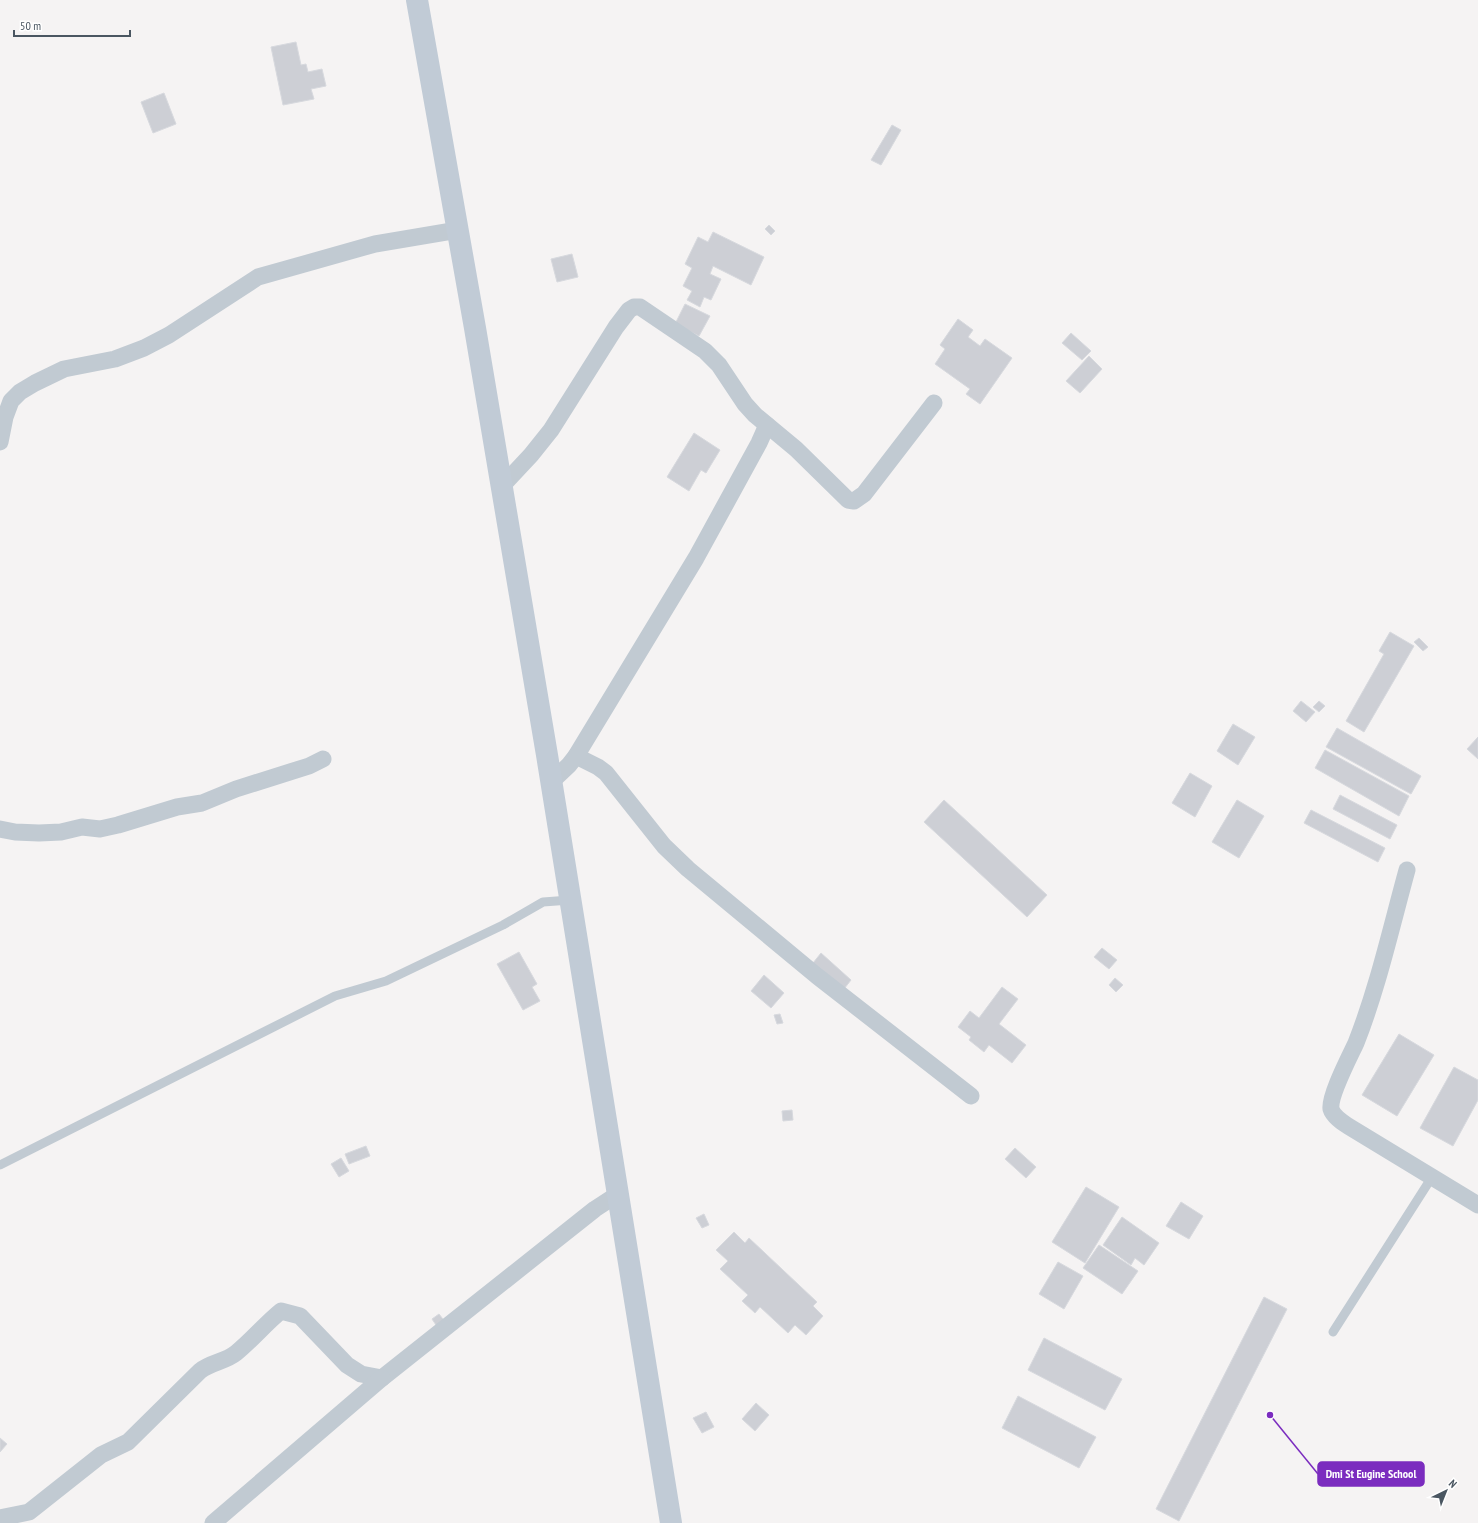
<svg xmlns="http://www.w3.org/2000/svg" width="1478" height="1523" viewBox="0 0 1478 1523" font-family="'PT Sans Narrow',sans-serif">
  <rect width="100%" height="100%" fill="#f5f3f3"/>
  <g fill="#cdcfd5" stroke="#d7d9de">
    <polygon points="296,42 301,65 306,64 308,72 322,69 326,86 311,89 314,99 283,105 271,47"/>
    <polygon points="164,93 176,124 153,133 141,102"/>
    <polygon points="892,125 901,130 881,165 871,160"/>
    <polygon points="769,225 775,231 771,235 765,229"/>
    <polygon points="713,232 764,257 751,285 713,266 710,274 721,279 711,300 704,297 700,307 687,300 692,291 683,286 692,268 685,264 698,237 708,242"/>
    <polygon points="572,254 578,277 557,282 551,259"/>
    <polygon points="685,304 710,316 699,336 675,324"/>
    <polygon points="958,319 973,330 968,337 980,346 985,339 1012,358 980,404 966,394 970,389 935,364 945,349 940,345"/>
    <polygon points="1071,333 1091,351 1082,360 1062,343"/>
    <polygon points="1089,356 1102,369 1080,393 1066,381"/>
    <polygon points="694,433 720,450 706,473 701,470 689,491 667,477"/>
    <polygon points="1390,632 1414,646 1364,732 1346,721 1384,654 1379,651"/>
    <polygon points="1419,638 1428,647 1423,651 1414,642"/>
    <polygon points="1301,701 1315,712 1306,722 1293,711"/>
    <polygon points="1319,701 1325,706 1319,712 1313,707"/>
    <polygon points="1233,724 1255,737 1238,765 1217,751"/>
    <polygon points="1337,728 1421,776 1411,794 1326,747"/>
    <polygon points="1478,737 1478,759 1467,749"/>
    <polygon points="1325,750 1409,796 1399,816 1315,768"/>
    <polygon points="1190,773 1212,786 1195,817 1172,803"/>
    <polygon points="1340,795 1397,825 1390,839 1333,809"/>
    <polygon points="944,800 1047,895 1027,917 924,822"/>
    <polygon points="1237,800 1264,816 1239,858 1212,842"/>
    <polygon points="1311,810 1385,848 1378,862 1304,823"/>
    <polygon points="1102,948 1117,960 1109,969 1094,957"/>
    <polygon points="519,952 537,984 532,987 540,1001 523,1010 497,964"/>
    <polygon points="821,953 851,980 844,989 813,963"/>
    <polygon points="764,975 784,993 771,1008 751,991"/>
    <polygon points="1115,978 1123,985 1116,992 1109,985"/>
    <polygon points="1002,987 1018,999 999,1024 1026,1045 1012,1063 989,1045 984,1052 969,1040 971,1037 958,1027 970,1011 979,1018"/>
    <polygon points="780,1014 783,1023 777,1024 774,1015"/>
    <polygon points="1399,1034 1434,1055 1397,1116 1362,1095"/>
    <polygon points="1454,1067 1478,1080 1478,1100 1453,1146 1420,1128"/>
    <polygon points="792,1110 793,1120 783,1121 782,1111"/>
    <polygon points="366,1146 370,1156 349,1164 345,1154"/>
    <polygon points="1015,1148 1036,1167 1026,1178 1005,1159"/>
    <polygon points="341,1158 349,1171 339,1177 331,1164"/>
    <polygon points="1086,1187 1119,1207 1085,1263 1052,1242"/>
    <polygon points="1181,1202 1203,1216 1189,1239 1166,1226"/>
    <polygon points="704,1214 709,1225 702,1228 696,1218"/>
    <polygon points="1122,1217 1159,1243 1144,1265 1135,1258 1131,1265 1103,1245"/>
    <polygon points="734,1232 745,1243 749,1238 817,1302 813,1306 823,1316 806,1335 795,1325 788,1333 760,1307 755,1313 742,1301 748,1295 720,1269 728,1261 716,1250"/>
    <polygon points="1099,1245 1138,1271 1122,1294 1083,1268"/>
    <polygon points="1058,1262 1083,1276 1064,1309 1039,1294"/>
    <polygon points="1264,1297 1287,1309 1179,1521 1156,1509"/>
    <polygon points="439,1314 446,1323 438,1328 432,1319"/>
    <polygon points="1044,1338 1122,1379 1105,1410 1028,1370"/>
    <polygon points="1018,1396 1096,1437 1079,1468 1002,1428"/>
    <polygon points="756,1403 769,1415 755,1431 742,1419"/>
    <polygon points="706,1412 714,1427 702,1433 693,1418"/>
    <polygon points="0,1438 7,1444 0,1452"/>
  </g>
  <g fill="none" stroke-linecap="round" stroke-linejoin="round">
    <g stroke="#c1cad2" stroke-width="9">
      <polyline points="0,1165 335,996 386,981 503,925 543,902 570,900"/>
      <polyline points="1333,1332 1432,1177"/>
    </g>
    <g stroke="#c1cad2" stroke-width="17">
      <polyline points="0,442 5,417 11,401 20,392 35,383 64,369 115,359 144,348 169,335 258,277 375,244 458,230"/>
      <polyline points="502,486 531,455 551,430 616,327 629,310 634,307 640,307 705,351 719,365 745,404 755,415 796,449 848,500 854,501 864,494 934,403"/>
      <polyline points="576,756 598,767 606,773 664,846 688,869 817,976 971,1096"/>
      <polyline points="551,782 569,765 576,756 696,558 759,443 767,425"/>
      <polyline points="0,829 15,832 39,833 61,832 82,827 100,829 118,825 177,807 202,803 236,789 309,766 323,759"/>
      <path d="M 1407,870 C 1391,928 1378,987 1356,1043 C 1350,1056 1329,1096 1331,1109 C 1333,1116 1342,1122 1348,1126 L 1478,1205"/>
      <path d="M 0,1518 L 29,1512 L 101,1455 L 128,1442 L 200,1371 C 211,1362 225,1362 236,1353 C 252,1340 265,1324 281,1311 L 300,1316 L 347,1365 L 361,1374 L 382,1378 L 595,1209 L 618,1194"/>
      <polyline points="213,1523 382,1378"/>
    </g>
    <polyline stroke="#c1cbd6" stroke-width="22" points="417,0 475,328 547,755 671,1523"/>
  </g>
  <path fill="none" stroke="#7b2cbf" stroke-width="1.5" d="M1270 1415L1318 1474"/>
  <circle fill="#7b2cbf" stroke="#fff" stroke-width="1.5" cx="1270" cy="1415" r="4"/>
  <rect fill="#7b2cbf" stroke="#7b2cbf" stroke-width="1.5" x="1318" y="1462" width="106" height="24" rx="4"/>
  <g font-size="12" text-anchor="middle" font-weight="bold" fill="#fff">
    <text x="1371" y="1478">Dmi St Eugine School</text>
  </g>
  <g transform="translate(1446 1491) rotate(43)" stroke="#ffffff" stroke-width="3" paint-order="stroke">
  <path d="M0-3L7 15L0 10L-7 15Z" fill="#4a5661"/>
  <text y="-6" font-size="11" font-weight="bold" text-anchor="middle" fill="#4a5661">N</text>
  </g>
  <path d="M14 30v6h116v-6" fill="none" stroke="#4a5661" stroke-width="2"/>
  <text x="20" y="30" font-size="12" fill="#4a5661" stroke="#ffffff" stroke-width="3" paint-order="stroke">50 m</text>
</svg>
